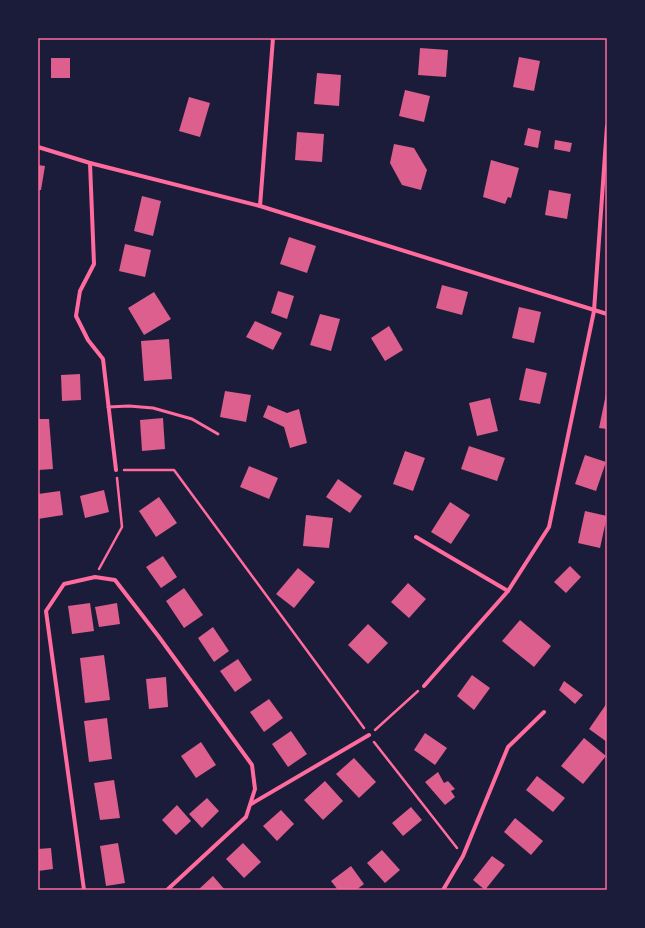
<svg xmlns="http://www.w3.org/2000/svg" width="645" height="928" viewBox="0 0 645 928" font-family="Karla,sans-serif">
  <rect width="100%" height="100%" fill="#1b1b3a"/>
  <g fill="#dd5f8e">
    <polygon points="420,48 448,50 446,77 418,75"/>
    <polygon points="519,57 540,61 534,91 513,87"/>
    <rect x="51" y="58" width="19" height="20"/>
    <polygon points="317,73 341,75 339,106 314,104"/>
    <polygon points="405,90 430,96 424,122 399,116"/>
    <polygon points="189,97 210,103 200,137 179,131"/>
    <polygon points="528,128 541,131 538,148 524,145"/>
    <polygon points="297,132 324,134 322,162 295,160"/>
    <polygon points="555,140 572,143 570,152 554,149"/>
    <polygon points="394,144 414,148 427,170 421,190 402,185 390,163"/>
    <polygon points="491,160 519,168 511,198 508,197 505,204 483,197"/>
    <polygon points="38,165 45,166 41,190 38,190"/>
    <polygon points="549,190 571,194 567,219 545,215"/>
    <polygon points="142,196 161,201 153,236 134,231"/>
    <polygon points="289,237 316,246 307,273 280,264"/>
    <polygon points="125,244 151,250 145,277 119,271"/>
    <polygon points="442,285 468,292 462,315 436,308"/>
    <polygon points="278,291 294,296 287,319 271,313"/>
    <polygon points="154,292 171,319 144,335 128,308"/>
    <polygon points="519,307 541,312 534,343 512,338"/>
    <polygon points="320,314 340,319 331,351 310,345"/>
    <polygon points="255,321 282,333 273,350 246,337"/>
    <polygon points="389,326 403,350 385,361 371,338"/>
    <polygon points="169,339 172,379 144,381 141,341"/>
    <polygon points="526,368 547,373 540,404 519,400"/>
    <polygon points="80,374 81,400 62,401 61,375"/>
    <polygon points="225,391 251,395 246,422 220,417"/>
    <polygon points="606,394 607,394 607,429 599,428"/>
    <polygon points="490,398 498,431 477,436 469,403"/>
    <polygon points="268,405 287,413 299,409 307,443 290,448 284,427 263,417"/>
    <polygon points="163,418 165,449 142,451 140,420"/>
    <polygon points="38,419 49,419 53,469 38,470"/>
    <polygon points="469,446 505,458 497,481 461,469"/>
    <polygon points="405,451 425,458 413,491 393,484"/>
    <polygon points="585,455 606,462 596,491 575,484"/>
    <polygon points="249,466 278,478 269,499 240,487"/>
    <polygon points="338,479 362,496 350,513 326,497"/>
    <polygon points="104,490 109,512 85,518 80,496"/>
    <polygon points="60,491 63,515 38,519 38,494"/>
    <polygon points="159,497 177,523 156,537 139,511"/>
    <polygon points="450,502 470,515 451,544 431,532"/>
    <polygon points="585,511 607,516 600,548 578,543"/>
    <polygon points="306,515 333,518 329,548 303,546"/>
    <polygon points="163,556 177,577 161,588 146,567"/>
    <polygon points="570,566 581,577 566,593 554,582"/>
    <polygon points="298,568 315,582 294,608 276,594"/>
    <polygon points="408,583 426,599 409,618 391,602"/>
    <polygon points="184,588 203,615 184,628 166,601"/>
    <polygon points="90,603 94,631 72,634 68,606"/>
    <polygon points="117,603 120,624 99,627 95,607"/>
    <polygon points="520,620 551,646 534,667 502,641"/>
    <polygon points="368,624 388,643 368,664 348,645"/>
    <polygon points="213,627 229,651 214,662 198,638"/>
    <polygon points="104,655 110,700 85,703 80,658"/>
    <polygon points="238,659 252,680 235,692 220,671"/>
    <polygon points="472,675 490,688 474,710 457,696"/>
    <polygon points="166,677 168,707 149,709 146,679"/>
    <polygon points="564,681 583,695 575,704 559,690"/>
    <polygon points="269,699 283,718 264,732 250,712"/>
    <polygon points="607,703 607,742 589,729"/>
    <polygon points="107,718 112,759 89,762 84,721"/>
    <polygon points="291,731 307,754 288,767 272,744"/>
    <polygon points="425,733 447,748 435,765 414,750"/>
    <polygon points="584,738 606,756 583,784 561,766"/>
    <polygon points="201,742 216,765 196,778 181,756"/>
    <polygon points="354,758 376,782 359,798 336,774"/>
    <polygon points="438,772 444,783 448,781 455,789 451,791 455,797 445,805 425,782"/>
    <polygon points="537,776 565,798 553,812 526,790"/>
    <polygon points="114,780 120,818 100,820 94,783"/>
    <polygon points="325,781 343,801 323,820 304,800"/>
    <polygon points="207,798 219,811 202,828 189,814"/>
    <polygon points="177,805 191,821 176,835 162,820"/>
    <polygon points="411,807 422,820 403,836 392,823"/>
    <polygon points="281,810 294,824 277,841 263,826"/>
    <polygon points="515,818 543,841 531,855 504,832"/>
    <polygon points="118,843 125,883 106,886 100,846"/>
    <polygon points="243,843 261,862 244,878 226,859"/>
    <polygon points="51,848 53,869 38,871 38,849"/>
    <polygon points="382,850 400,870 385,883 367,863"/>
    <polygon points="492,856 505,865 485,890 473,880"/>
    <polygon points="351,866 364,884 356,890 338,890 331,881"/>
    <polygon points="213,876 225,890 198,890"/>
  </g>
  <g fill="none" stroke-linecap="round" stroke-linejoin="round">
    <g stroke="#ff6b9d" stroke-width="2.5">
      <polyline points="124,470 174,470 364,728"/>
      <polyline points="99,569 122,527 117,478"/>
      <polyline points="375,730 418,691"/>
      <polyline points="374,742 457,848"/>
    </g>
    <polyline stroke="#ff6b9d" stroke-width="3" points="108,407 129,406 153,408 192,419 218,434"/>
    <g stroke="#ff6b9d" stroke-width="4">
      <polyline points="38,147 90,163 260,206 607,314"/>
      <polyline points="90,163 94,264 80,291 76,316 88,340 103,359 116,470"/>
      <polyline points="260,206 273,38"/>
      <polyline points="416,537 508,591"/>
      <polyline points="424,686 508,591 549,527 594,311 607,126"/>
      <polyline points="251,804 369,735"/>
      <polyline points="84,890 46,611 64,584 95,577 115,580 159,637 252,765 255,789 246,817 167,890"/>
      <polyline points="443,890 463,856 508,747 544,712"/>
    </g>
  </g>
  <rect width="645" height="928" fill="none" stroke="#1b1b3a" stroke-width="78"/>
  <rect x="39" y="39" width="567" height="850" fill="none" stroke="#ff6b9d" stroke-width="1.5"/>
</svg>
